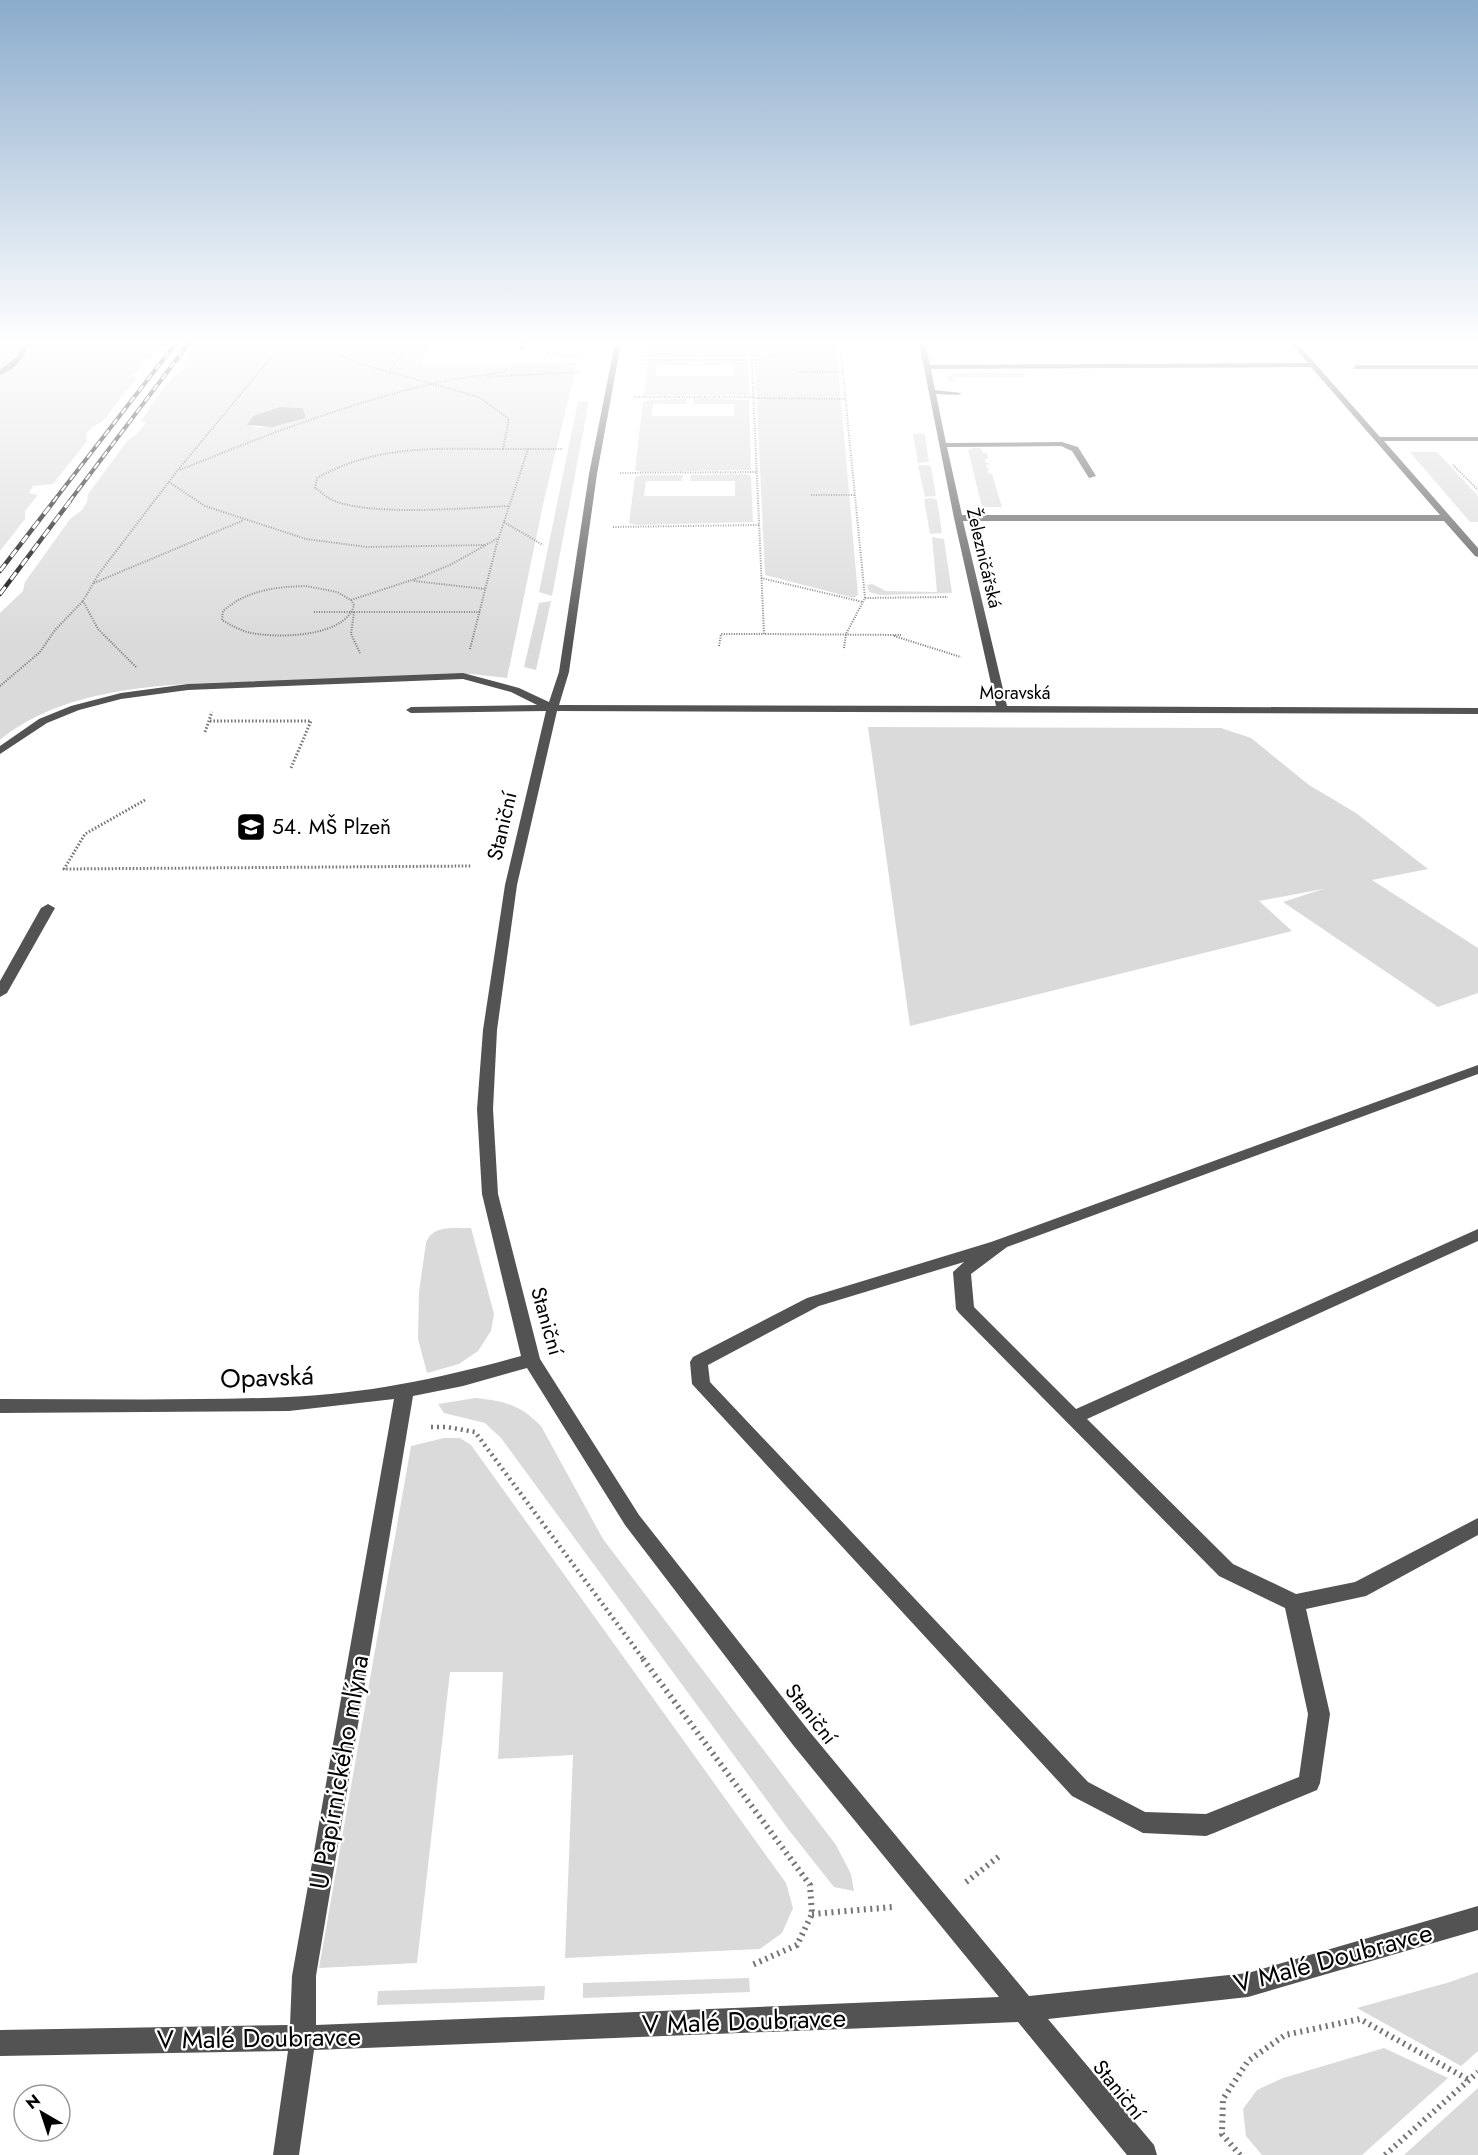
<svg xmlns="http://www.w3.org/2000/svg" width="1478" height="2155" viewBox="0 0 1478 2155" font-family="Jost,sans-serif">
  <rect width="100%" height="100%" fill="#fff"/>
  <g fill="#dadada" fill-rule="evenodd">
    <path d="M 0,343 L 164,343 C 154,355 142,364 132,376 L 137,377 L 103,421 L 92,427 L 86,434 L 87,441 L 53,484 L 33,486 L 29,493 L 38,495 L 25,511 L 25,519 L 0,551 Z"/>
    <path d="M 198,343 L 432,343 L 420,364 L 577,363 L 544,500 L 507,678 L 471,674 C 409,676 347,678 284,681 C 194,684 74,679 0,740 L 0,613 L 23,591 L 25,582 L 70,519 L 82,510 L 87,502 L 88,494 L 128,440 L 137,434 L 146,422 L 141,421 C 151,407 160,391 172,378 C 178,371 186,371 185,360 ZM 280,407 L 303,408 L 306,418 L 259,428 L 248,425 L 253,416 Z"/>
    <polygon points="650,343 746,343 748,357 653,358 648,357"/>
    <polygon points="753,343 804,343 757,357 753,357"/>
    <polygon points="815,343 836,343 858,595 854,598 765,575 755,362"/>
    <polygon points="653,361 688,361 688,365 657,365 656,376 733,376 734,365 704,365 705,361 748,362 749,395 644,395 648,363"/>
    <polygon points="954,373 1026,373 1022,377 953,377 953,382 948,382 948,376"/>
    <polygon points="687,398 687,404 653,404 652,416 734,416 734,404 693,404 694,398 749,400 751,470 642,472 635,470 643,401"/>
    <polygon points="578,401 589,401 552,596 539,592"/>
    <polygon points="920,433 925,435 929,462 918,463 913,434"/>
    <polygon points="974,448 981,448 983,453 987,453 988,459 985,459 985,462 990,464 986,465 987,468 991,470 988,470 988,473 992,474 1002,507 982,507 968,450"/>
    <polygon points="1437,452 1478,496 1478,522 1470,522 1410,452"/>
    <polygon points="926,465 931,466 936,496 925,497 918,466"/>
    <polygon points="746,474 751,476 753,522 635,525 629,523 635,477 642,475 683,475 682,481 646,481 644,496 735,496 735,481 690,481 691,475"/>
    <polygon points="932,498 937,500 942,533 930,534 924,499"/>
    <polygon points="932,537 944,539 952,593 880,595 869,592 867,585 872,584 886,591 937,592"/>
    <polygon points="551,601 536,670 524,667 539,603"/>
    <polygon points="868,727 1221,728 1251,738 1309,785 1356,813 1428,869 1372,880 1478,948 1478,993 1438,1007 1283,902 1323,889 1259,901 1292,931 910,1026"/>
    <path d="M 471,1228 L 494,1314 L 491,1331 L 478,1351 L 459,1364 L 427,1373 L 418,1339 L 419,1292 L 426,1243 C 433,1224 454,1229 471,1228 Z"/>
    <path d="M 476,1398 C 504,1401 521,1405 541,1426 L 603,1539 L 836,1845 L 851,1874 L 854,1891 L 834,1887 L 788,1829 L 501,1438 L 485,1423 L 444,1413 L 438,1404 Z"/>
    <polygon points="444,1438 460,1438 471,1445 786,1883 793,1908 782,1933 760,1949 565,1958 573,1755 498,1759 503,1672 450,1672 417,1963 319,1968 411,1446"/>
    <polygon points="1478,1972 1478,2051 1461,2066 1357,2008 1450,1982"/>
    <polygon points="749,1978 750,1992 583,1998 583,1983"/>
    <polygon points="545,1986 544,2000 377,2005 378,1991"/>
    <polygon points="1384,2048 1448,2078 1362,2155 1262,2155 1246,2136 1243,2109 1257,2090 1283,2078"/>
    <polygon points="1478,2088 1478,2155 1404,2155"/>
  </g>
  <polygon fill="#a1a1a1" points="280,407 303,408 306,418 272,427 247,425 253,416"/>
  <g fill="none" stroke-linecap="round" stroke-linejoin="round">
    <g stroke="#757575" stroke-width="2" stroke-dasharray="1 1.5" stroke-linecap="butt">
      <polyline points="319,343 329,351 368,366 479,397 509,419 503,449 563,449"/>
      <polyline points="751,343 764,634 901,635"/>
      <polyline points="840,343 865,598"/>
      <polyline points="547,353 585,357"/>
      <polyline points="641,360 756,360 811,343"/>
      <polyline points="390,371 409,343"/>
      <polyline points="797,372 843,372"/>
      <polyline points="486,377 581,372"/>
      <polyline points="634,397 754,397"/>
      <polyline points="754,398 845,399"/>
      <path d="M 503,449 C 436,449 378,444 317,478 L 315,488 C 320,491 325,496 330,499 C 367,517 465,508 509,506"/>
      <polyline points="1453,465 1478,490"/>
      <path d="M 180,470 C 263,436 348,403 436,383 C 458,378 481,376 504,372 L 507,369"/>
      <polyline points="620,473 757,472"/>
      <polyline points="169,482 205,506 306,539 367,547 486,545"/>
      <polyline points="811,495 855,495"/>
      <polyline points="504,522 543,545"/>
      <polyline points="613,527 759,525"/>
      <polyline points="761,578 863,602"/>
      <polyline points="414,581 485,589"/>
      <polyline points="94,583 244,520"/>
      <path d="M 306,586 L 337,592 L 351,600 L 354,605 C 346,638 274,639 247,632 C 238,629 230,625 222,620 L 223,611 C 247,590 275,587 306,586 Z"/>
      <polyline points="351,600 421,577 452,564 498,538"/>
      <polyline points="314,612 480,612"/>
      <polyline points="354,612 351,634 360,653"/>
      <polyline points="894,636 961,657"/>
      <polyline points="719,646 721,634 764,634"/>
      <polyline points="844,648 846,634 865,598 948,597"/>
      <polyline points="470,649 497,543 528,449"/>
      <polyline points="136,667 98,629 83,601 98,575 177,471 283,343"/>
      <polyline points="0,686 40,652 55,630 83,601"/>
    </g>
    <g stroke="#757575" stroke-width="3" stroke-dasharray="1.5 2" stroke-linecap="butt">
      <polyline points="210,721 311,721 291,768"/>
      <polyline points="205,732 212,712"/>
      <polyline points="145,800 85,834 64,869 471,866"/>
    </g>
    <polyline stroke="#757575" stroke-width="4.5" stroke-dasharray="2 4" stroke-linecap="butt" points="431,1427 447,1427 475,1432 644,1660"/>
    <g stroke="#757575" stroke-width="6" stroke-dasharray="2 4.5" stroke-linecap="butt">
      <polyline points="643,1659 810,1885 812,1914 797,1945 752,1965"/>
      <polyline points="966,1882 1001,1855"/>
      <polyline points="812,1914 893,1907"/>
      <polyline points="1240,2155 1222,2134 1223,2099 1248,2061 1285,2035 1360,2019 1469,2080"/>
      <polyline points="1385,2155 1478,2072"/>
    </g>
    <g fill="#535353" fill-rule="evenodd">
      <path d="M 22,343 L 28,343 C 25,359 15,369 0,375 L 0,370 L 17,357 Z"/>
      <polygon points="522,343 528,343 523,350 519,350"/>
      <path d="M 615,343 L 621,343 L 597,474 L 569,672 L 559,705 L 996,706 L 954,518 L 919,343 L 925,343 L 930,365 L 1308,363 L 1291,343 L 1297,343 L 1380,437 L 1478,437 L 1478,441 L 1384,441 L 1478,548 L 1478,557 L 1475,556 L 1444,521 L 963,521 L 1007,706 L 1478,708 L 1478,714 L 557,711 L 517,885 L 497,1030 L 493,1109 L 498,1194 L 540,1359 L 639,1515 L 809,1731 L 1029,1996 L 1248,1973 L 1478,1906 L 1478,1930 L 1248,1997 L 1048,2019 L 1154,2145 L 1157,2155 L 1127,2155 L 1018,2022 L 314,2050 L 299,2155 L 273,2155 L 288,2051 L 0,2056 L 0,2030 L 290,2025 L 292,1976 L 394,1399 L 289,1411 L 0,1413 L 0,1399 C 96,1399 192,1401 288,1397 C 367,1394 445,1377 521,1356 L 482,1194 L 477,1109 L 483,1030 L 505,885 L 546,711 L 411,713 L 406,710 L 411,707 L 537,705 L 511,692 L 463,679 L 188,690 L 121,699 L 79,710 L 47,723 L 0,754 L 0,746 L 39,719 L 71,706 L 121,693 L 188,684 L 463,673 L 519,688 L 549,702 L 559,672 L 589,474 ZM 1311,367 L 1440,515 L 962,515 L 947,447 L 1061,446 L 1072,451 L 1089,478 L 1096,476 L 1078,447 L 1062,442 L 946,443 L 936,394 L 958,395 L 962,393 L 935,390 L 931,369 ZM 527,1368 L 625,1525 L 793,1745 L 999,1997 L 316,2025 L 316,1976 L 413,1396 L 463,1386 Z"/>
      <polygon points="1356,365 1478,365 1478,369 1353,369"/>
      <polygon points="48,904 55,908 7,993 0,997 0,981 41,908"/>
      <path d="M 1478,1065 L 1478,1074 L 1007,1247 L 971,1274 L 974,1307 L 1076,1409 L 1478,1229 L 1478,1241 L 1087,1419 L 1233,1564 L 1296,1594 L 1355,1582 L 1478,1518 L 1478,1535 L 1366,1596 L 1306,1609 L 1330,1714 L 1320,1783 L 1317,1790 L 1214,1833 L 1206,1836 L 1143,1833 L 1072,1796 L 692,1384 L 690,1362 L 693,1357 L 807,1298 L 991,1242 ZM 964,1262 L 953,1272 L 956,1309 L 959,1313 L 1219,1576 L 1285,1608 L 1308,1714 L 1299,1777 L 1206,1814 L 1145,1812 L 1088,1782 L 710,1382 L 708,1365 L 819,1306 Z"/>
    </g>
    <g stroke="#000" stroke-width="4">
      <g id="rail-far1">
        <polyline points="53,502 176,343"/>
        <polyline points="69,502 189,343"/>
      </g>
    </g>
    <g stroke="#000" stroke-width="4.5">
      <g id="rail">
        <polyline points="0,571 54,501"/>
        <polyline points="0,594 70,501"/>
      </g>
    </g>
    <use href="#rail-far1" stroke="#fff" stroke-width="2" stroke-dasharray="7" stroke-linecap="butt"/>
    <use href="#rail" stroke="#fff" stroke-width="3" stroke-dasharray="9" stroke-linecap="butt"/>
  </g>
  <linearGradient id="sky" x2="0" y2="1"><stop stop-color="#8baccc"/><stop offset="0.53" stop-color="#fff"/><stop offset="1" stop-color="#fff" stop-opacity="0"/></linearGradient>
  <rect width="1478" height="644" fill="url(#sky)"/>
  <defs>
    <g id="school-square" transform="scale(1.5)"><rect x="-9" y="-9" width="18" height="18" rx="4" fill="#000" stroke="#fff"/><path d="M0-5L7-2L0 1L-7-2ZM-4 1L0 2.5L4 1V4Q0 6-4 4Z" fill="#fff"/></g>
  </defs>
  <g fill-rule="evenodd">
    <use href="#school-square" x="251" y="827"/>
  </g>
  <g text-anchor="middle" stroke-width="4.5" stroke-linejoin="round" paint-order="stroke">
    <g font-size="18" fill="#000" stroke="#fff">
      <text transform="translate(984 558) rotate(77)" y="6">Železničářská</text>
      <text x="1015" y="699">Moravská</text>
    </g>
    <g font-size="21" fill="#000" stroke="#fff">
      <text transform="translate(502 826) rotate(-77)" y="7">Staniční</text>
      <text transform="translate(547 1321) rotate(74)" y="7">Staniční</text>
      <text transform="translate(811 1714) rotate(52)" y="7">Staniční</text>
      <text transform="translate(1119 2090) rotate(51)" y="7">Staniční</text>
    </g>
    <g font-size="21" fill="#000" stroke="#fff" text-anchor="start">
      <text x="272" y="834">54. MŠ Plzeň</text>
    </g>
    <g font-size="26" fill="#000" stroke="#fff">
      <text transform="translate(267 1377) rotate(-2)" y="9">Opavská</text>
      <text transform="translate(339 1772) rotate(-80)" y="9">U Papírnického mlýna</text>
      <text transform="translate(1333 1958) rotate(-15)" y="9">V Malé Doubravce</text>
      <text transform="translate(744 2021) rotate(-2)" y="9">V Malé Doubravce</text>
      <text transform="translate(259 2038) rotate(-1)" y="9">V Malé Doubravce</text>
    </g>
  </g>
  <g transform="translate(42 2113) rotate(321)"><circle r="28" fill="#ffffff" stroke="#999999" stroke-width="1.5"/>
  <path d="M0-4.5L10 22L0 15L-10 22Z" fill="#000000"/>
  <text y="-9" font-size="16" font-weight="bold" text-anchor="middle" fill="#000000">N</text>
  </g>
</svg>
